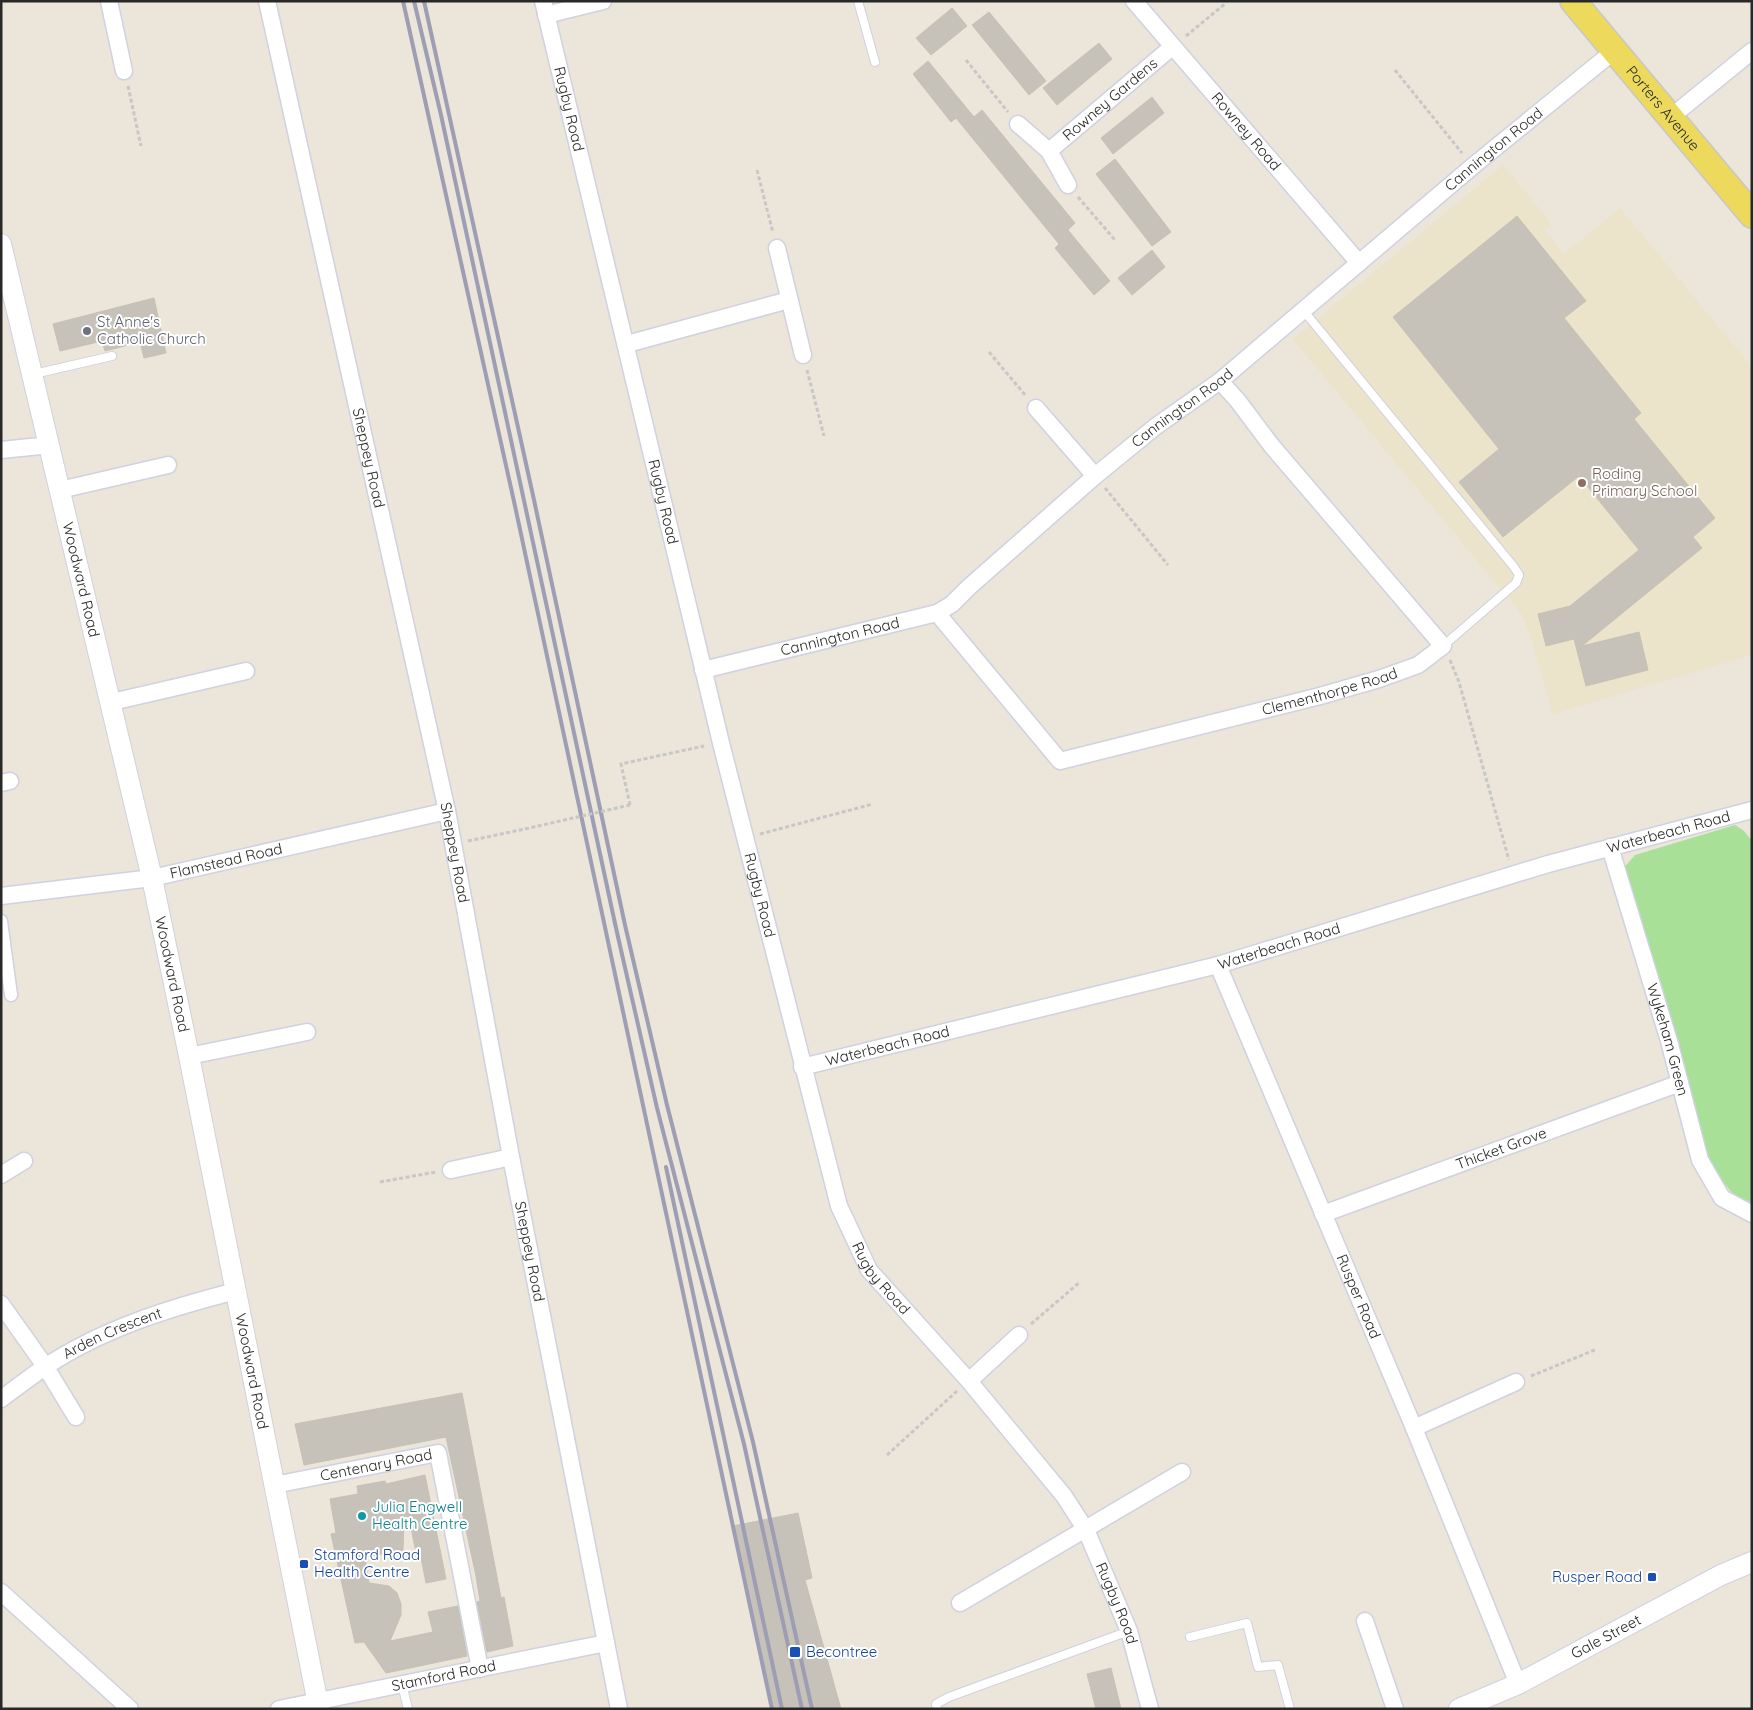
<svg xmlns="http://www.w3.org/2000/svg" width="1753" height="1710" viewBox="0 0 1753 1710" font-family="Quicksand,sans-serif">
  <rect width="100%" height="100%" fill="#ebe5da"/>
  <polygon fill="#ece4ca" points="1503,165 1552,224 1545,230 1564,254 1620,208 1752,367 1752,655 1553,714 1530,634 1522,615 1293,339"/>
  <polygon fill="#a9e098" points="1735,825 1744,831 1752,841 1752,1203 1733,1194 1710,1166 1623,869 1635,855"/>
  <g fill="#c6c2ba" stroke="#c6c1b4">
    <polygon points="952,8 967,26 931,55 916,38"/>
    <polygon points="989,12 1046,81 1029,95 972,25"/>
    <polygon points="1099,43 1112,59 1057,105 1043,88"/>
    <polygon points="928,61 974,117 982,110 1075,223 1068,230 1110,281 1094,295 1055,248 1059,244 956,118 951,122 913,74"/>
    <polygon points="1152,97 1164,113 1113,154 1101,138"/>
    <polygon points="1115,159 1171,232 1152,246 1096,174"/>
    <polygon points="1517,216 1586,301 1564,318 1641,413 1634,419 1715,518 1693,537 1702,548 1582,646 1639,632 1648,670 1586,686 1574,639 1546,646 1538,614 1570,606 1639,550 1579,476 1503,537 1459,482 1499,449 1393,317"/>
    <polygon points="1152,250 1165,267 1132,295 1118,278"/>
    <polygon points="154,298 166,353 144,358 140,342 105,351 102,341 60,351 53,324"/>
    <polygon points="462,1393 501,1598 504,1597 513,1646 487,1652 477,1602 480,1601 476,1576 446,1437 304,1465 295,1424"/>
    <polygon points="425,1475 446,1579 426,1583 419,1547 415,1548 409,1517 404,1517 403,1550 365,1557 369,1583 389,1586 397,1593 401,1604 401,1615 390,1641 433,1632 428,1612 458,1606 467,1656 386,1673 364,1642 355,1643 331,1534 336,1533 330,1499 358,1494 357,1486 385,1481 386,1484"/>
    <polygon points="798,1513 812,1578 805,1580 841,1709 772,1709 733,1526"/>
    <polygon points="1111,1668 1121,1709 1096,1709 1087,1674"/>
  </g>
  <g fill="none" stroke-linecap="round" stroke-linejoin="round">
    <g stroke="#d0d1e1" stroke-width="10">
      <g id="service">
        <polyline points="858,1 875,62"/>
        <polyline points="1303,310 1514,567 1519,575 1516,583 1443,646"/>
        <polyline points="34,374 112,356"/>
        <polyline points="1190,1637 1247,1623 1258,1667 1278,1665 1290,1709"/>
        <polyline points="402,1684 408,1709"/>
        <polyline points="937,1709 936,1704 949,1697 1129,1631"/>
      </g>
    </g>
    <g stroke="#d0d1e1" stroke-width="15">
      <polyline id="pedestrian" points="1,921 11,995"/>
    </g>
    <g stroke="#d0d1e1" stroke-width="19">
      <g id="minor">
        <polyline points="109,1 124,71"/>
        <path id="s1" d="M 267,1 L 447,811 L 511,1157 L 619,1709"/>
        <path id="s2" d="M 543,1 L 721,743 L 839,1206 L 869,1270 L 969,1381 L 1064,1496 L 1086,1530 L 1129,1631 L 1150,1709"/>
        <path id="s3" d="M 1134,1 L 1359,263"/>
        <polyline points="546,15 603,1"/>
        <polyline points="1671,117 1752,51"/>
        <polyline points="1018,124 1049,151 1068,185"/>
        <path id="s4" d="M 1049,151 L 1172,47"/>
        <polyline points="777,248 803,355"/>
        <polyline points="627,344 789,300"/>
        <polyline points="1036,408 1095,476"/>
        <polyline points="1,450 50,445"/>
        <polyline points="60,490 168,465"/>
        <path id="s5" d="M 937,613 L 1060,761 L 1320,696 L 1379,679 L 1418,665 L 1443,646 L 1271,445 L 1238,401 L 1220,381"/>
        <path id="s6" d="M 703,670 L 937,613 L 952,604 L 969,587 L 1095,476 L 1155,427 L 1220,381 L 1473,166 L 1614,51"/>
        <polyline points="112,702 246,671"/>
        <polyline points="1,783 10,781"/>
        <path id="s7" d="M 1610,847 L 1669,1041 L 1700,1160 L 1722,1198 L 1752,1214"/>
        <path id="s8" d="M 1,896 L 152,878 L 447,811"/>
        <path id="s9" d="M 1218,965 L 1414,1428 L 1518,1684"/>
        <polyline points="189,1056 307,1032"/>
        <path id="s10" d="M 802,1067 L 1218,965 L 1548,864 L 1752,810"/>
        <polyline points="451,1170 511,1157"/>
        <polyline points="1,1175 24,1161"/>
        <path id="s11" d="M 1323,1214 L 1680,1083"/>
        <polyline points="1,1304 45,1366 76,1417"/>
        <polyline points="969,1381 1019,1335"/>
        <path id="s12" d="M 1,1399 C 16,1388 30,1377 45,1367 C 102,1329 169,1308 236,1291"/>
        <polyline points="1414,1428 1516,1382"/>
        <path id="s13" d="M 274,1485 L 438,1453 L 480,1669"/>
        <polyline points="1,1592 130,1709"/>
        <polyline points="960,1603 1182,1472"/>
        <polyline points="1365,1621 1395,1709"/>
        <path id="s14" d="M 279,1709 L 606,1643"/>
      </g>
    </g>
    <g stroke="#d0d1e1" stroke-width="22">
      <g id="tertiary">
        <path id="s15" d="M 1,244 L 152,878 L 189,1056 L 319,1709"/>
        <path id="s16" d="M 1459,1709 L 1518,1684 L 1721,1575 L 1752,1562"/>
      </g>
    </g>
    <g stroke="#c7c7c7" stroke-width="28">
      <g id="primary">
        <path id="s17" d="M 1573,1 L 1752,215"/>
      </g>
    </g>
    <g stroke="#c7c7c7" stroke-width="3" stroke-dasharray="4 2.5" stroke-linecap="butt">
      <polyline points="1186,36 1226,3"/>
      <polyline points="966,60 1008,112"/>
      <polyline points="1395,70 1462,153"/>
      <polyline points="128,86 141,146"/>
      <polyline points="757,170 773,233"/>
      <polyline points="1078,197 1115,240"/>
      <polyline points="989,352 1026,396"/>
      <polyline points="807,370 824,436"/>
      <polyline points="1105,488 1168,565"/>
      <polyline points="1450,660 1459,682 1509,860"/>
      <polyline points="630,805 621,764 704,746"/>
      <polyline points="760,834 873,804"/>
      <polyline points="468,841 525,829"/>
      <polyline points="380,1182 436,1172"/>
      <polyline points="1031,1324 1080,1282"/>
      <polyline points="1531,1376 1597,1349"/>
      <polyline points="887,1455 957,1391"/>
    </g>
    <use href="#service" stroke="#fff" stroke-width="8"/>
    <use href="#pedestrian" stroke="#fff" stroke-width="12"/>
    <use href="#minor" stroke="#fff" stroke-width="16"/>
    <use href="#tertiary" stroke="#fff" stroke-width="20"/>
    <use href="#primary" stroke="#edda5d" stroke-width="25"/>
    <g stroke="#9d9eb3" stroke-width="4">
      <polyline points="403,1 515,506 772,1709"/>
      <polyline points="414,1 441,115 616,928 657,1108 744,1444 802,1709"/>
      <polyline points="424,1 534,500 625,925 667,1105 753,1442 812,1709"/>
      <polyline points="666,1167 782,1709"/>
    </g>
    <polyline stroke="#c7c7c7" stroke-width="3" stroke-dasharray="4 2.5" stroke-linecap="butt" points="525,829 630,805"/>
  </g>
  <circle fill="#6b7280" stroke="#fff" stroke-width="2" cx="87" cy="331" r="5"/>
  <circle fill="#8d6e63" stroke="#fff" stroke-width="2" cx="1582" cy="483" r="5"/>
  <circle fill="#0f9aa8" stroke="#fff" stroke-width="2" cx="362" cy="1516" r="5"/>
  <g fill="#1a4fb4" stroke="#fff" stroke-width="2">
    <rect x="299" y="1559" width="10" height="10" rx="2.5"/>
    <rect x="1647" y="1572" width="10" height="10" rx="2.5"/>
    <rect x="789" y="1646" width="12" height="12" rx="2.5"/>
  </g>
  <g text-anchor="middle" stroke-width="4" stroke-linejoin="round" paint-order="stroke">
    <g font-size="15" fill="#282828" stroke="#fff">
      <text dy="5" stroke="none"><textPath href="#s4" startOffset="80">Rowney Gardens</textPath></text>
      <text dy="5" stroke="none"><textPath href="#s17" startOffset="140">Porters Avenue</textPath></text>
      <text dy="5" stroke="none"><textPath href="#s2" startOffset="111">Rugby Road</textPath></text>
      <text dy="5" stroke="none"><textPath href="#s3" startOffset="172">Rowney Road</textPath></text>
      <text dy="5" stroke="none"><textPath href="#s6" startOffset="966">Cannington Road</textPath></text>
      <text dy="5" stroke="none"><textPath href="#s6" startOffset="561">Cannington Road</textPath></text>
      <text dy="5" stroke="none"><textPath href="#s1" startOffset="468">Sheppey Road</textPath></text>
      <text dy="5" stroke="none"><textPath href="#s2" startOffset="515">Rugby Road</textPath></text>
      <text dy="5" stroke="none"><textPath href="#s15" startOffset="345">Woodward Road</textPath></text>
      <text dy="5" stroke="none"><textPath href="#s6" startOffset="141">Cannington Road</textPath></text>
      <text dy="5" stroke="none"><textPath href="#s5" startOffset="471">Clementhorpe Road</textPath></text>
      <text dy="5" stroke="none"><textPath href="#s10" startOffset="898">Waterbeach Road</textPath></text>
      <text dy="5" stroke="none"><textPath href="#s1" startOffset="872">Sheppey Road</textPath></text>
      <text dy="5" stroke="none"><textPath href="#s8" startOffset="228">Flamstead Road</textPath></text>
      <text dy="5" stroke="none"><textPath href="#s2" startOffset="920">Rugby Road</textPath></text>
      <text dy="5" stroke="none"><textPath href="#s10" startOffset="492">Waterbeach Road</textPath></text>
      <text dy="5" stroke="none"><textPath href="#s15" startOffset="750">Woodward Road</textPath></text>
      <text dy="5" stroke="none"><textPath href="#s7" startOffset="201">Wykeham Green</textPath></text>
      <text dy="5" stroke="none"><textPath href="#s10" startOffset="88">Waterbeach Road</textPath></text>
      <text dy="5" stroke="none"><textPath href="#s11" startOffset="190">Thicket Grove</textPath></text>
      <text dy="5" stroke="none"><textPath href="#s1" startOffset="1278">Sheppey Road</textPath></text>
      <text dy="5" stroke="none"><textPath href="#s2" startOffset="1325">Rugby Road</textPath></text>
      <text dy="5" stroke="none"><textPath href="#s9" startOffset="360">Rusper Road</textPath></text>
      <text dy="5" stroke="none"><textPath href="#s12" startOffset="130">Arden Crescent</textPath></text>
      <text dy="5" stroke="none"><textPath href="#s15" startOffset="1155">Woodward Road</textPath></text>
      <text dy="5" stroke="none"><textPath href="#s13" startOffset="104">Centenary Road</textPath></text>
      <text dy="5" stroke="none"><textPath href="#s2" startOffset="1730">Rugby Road</textPath></text>
      <text dy="5" stroke="none"><textPath href="#s16" startOffset="164">Gale Street</textPath></text>
      <text dy="5" stroke="none"><textPath href="#s14" startOffset="168">Stamford Road</textPath></text>
    </g>
    <g font-size="15" fill="#5b616d" stroke="#fff" text-anchor="start">
      <text x="97" y="327">St Anne's<tspan x="97" dy="17">Catholic Church</tspan></text>
    </g>
    <g font-size="15" fill="#785e54" stroke="#fff" text-anchor="start">
      <text x="1592" y="479">Roding<tspan x="1592" dy="17">Primary School</tspan></text>
    </g>
    <g font-size="15" fill="#0d838f" stroke="#fff" text-anchor="start">
      <text x="372" y="1512">Julia Engwell<tspan x="372" dy="17">Health Centre</tspan></text>
    </g>
    <g font-size="15" fill="#164399" stroke="#fff" text-anchor="start">
      <text x="314" y="1560">Stamford Road<tspan x="314" dy="17">Health Centre</tspan></text>
      <text x="1642" y="1582" text-anchor="end">Rusper Road</text>
      <text x="806" y="1657">Becontree</text>
    </g>
  </g>
  <rect width="1753" height="1710" fill="none" stroke="#282828" stroke-width="5"/>
</svg>
